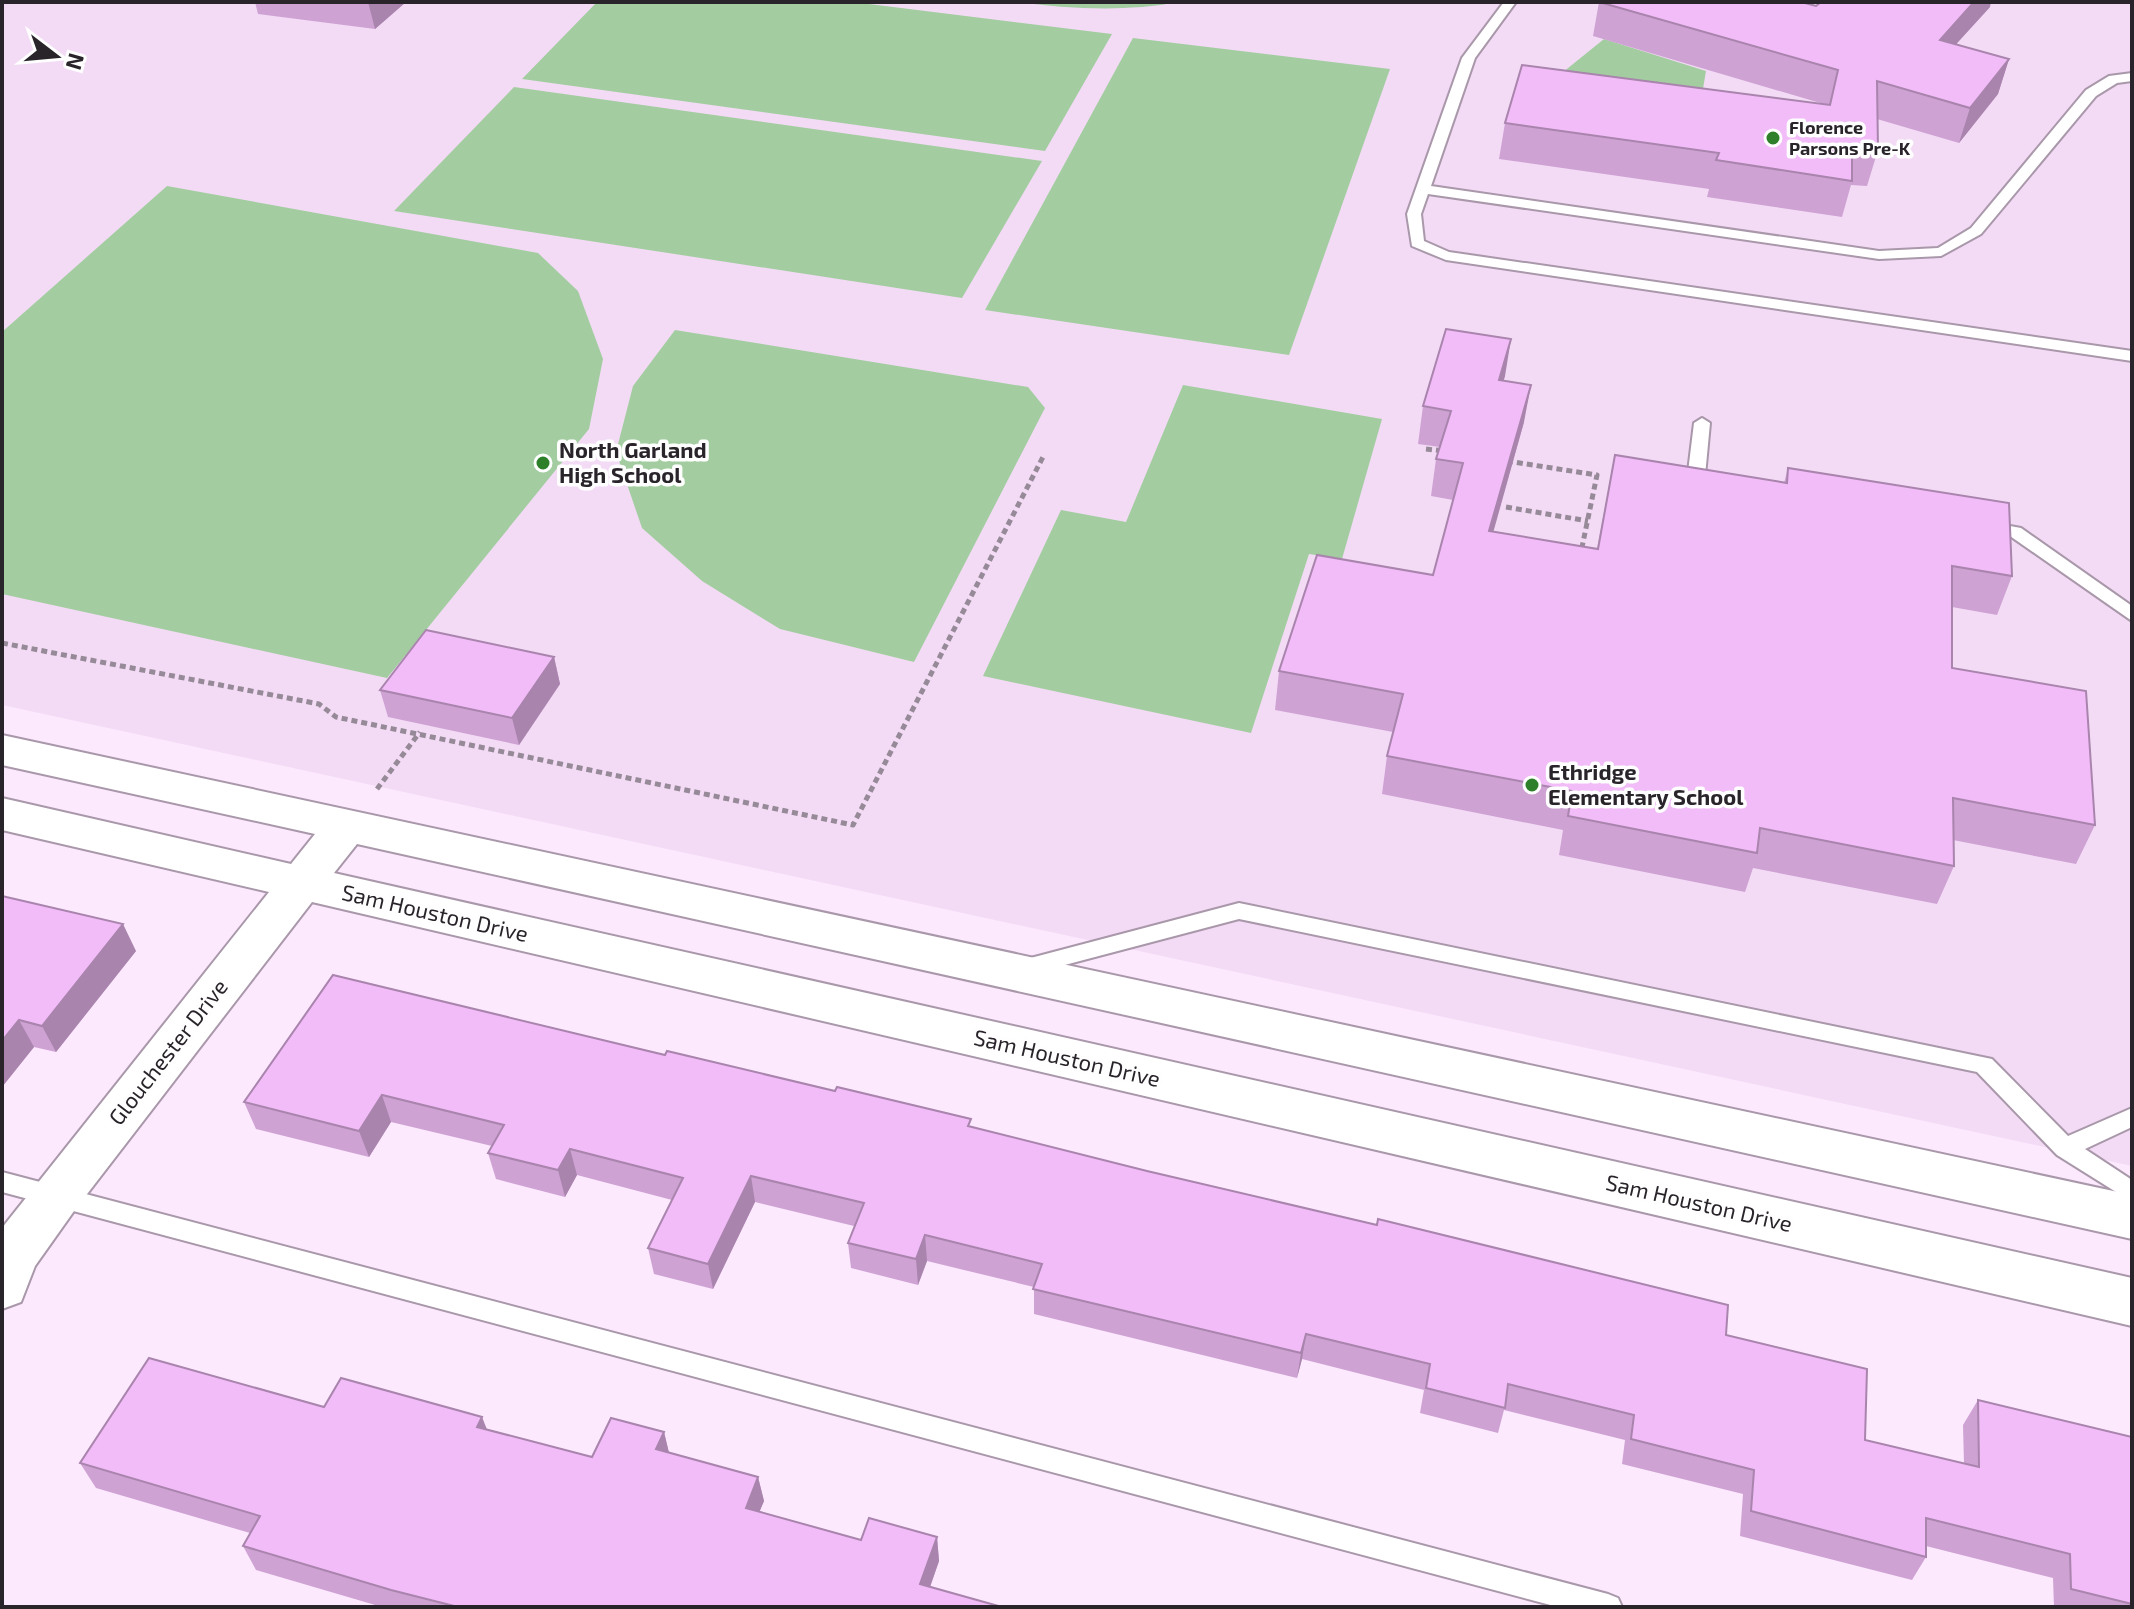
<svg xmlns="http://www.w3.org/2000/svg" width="2134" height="1609" viewBox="0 0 2134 1609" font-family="'Exo 2',sans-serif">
  <rect width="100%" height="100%" fill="#fce9fe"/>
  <polygon fill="#f3dbf6" points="2,2 2132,2 2132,1166 2,705"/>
  <g fill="#a3cda0">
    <polygon points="597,2 853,2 1112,34 1045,151 522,79"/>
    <path d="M 1016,2 L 1179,2 C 1125,12 1071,9 1016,2 Z"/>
    <polygon points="1133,38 1390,69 1289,355 985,310"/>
    <polygon points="1604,39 1706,71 1697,124 1526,102"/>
    <polygon points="514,87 1042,161 962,298 394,211"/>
    <polygon points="167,186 538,253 578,291 603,359 589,429 387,678 2,594 2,332"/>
    <polygon points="675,330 1028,387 1045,408 914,662 780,629 702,581 642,528 616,452 633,386"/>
    <polygon points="1183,385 1382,419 1342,559 1309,554 1251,733 983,676 1061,510 1126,522"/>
  </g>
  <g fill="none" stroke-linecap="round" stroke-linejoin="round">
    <g stroke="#a997aa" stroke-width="4">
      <g id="service">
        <polygon points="1504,2 1516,2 1475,58 1431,186 1879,251 1938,248 1971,228 2086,90 2109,76 2132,73 2132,81 2117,83 2096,96 1981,234 1941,256 1879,259 1428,194 1421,214 1424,241 1449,252 2132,351 2132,361 1446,260 1412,246 1407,214 1462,58"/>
        <polygon points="1702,418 1710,423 1705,476 1717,478 1720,482 1711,487 1690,484 1687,480 1694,423"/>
        <polygon points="1983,521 2021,528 2132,606 2132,621 2010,536 1977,530 1974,526"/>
        <polygon points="1239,903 1992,1059 2068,1136 2132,1108 2132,1127 2085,1149 2132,1180 2132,1202 2057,1155 1977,1072 1239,919 1023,976 1015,974 1012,968 1015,962 1023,960"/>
        <polygon points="2,1172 1608,1594 1618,1598 1622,1607 1558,1607 2,1192"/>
      </g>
    </g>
    <g stroke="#a997aa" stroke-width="4">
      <polygon id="tertiary" points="2,735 2132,1195 2132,1239 357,844 334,873 2132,1278 2132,1326 312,902 74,1211 35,1266 21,1302 2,1309 2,1228 269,892 2,830 2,798 291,864 315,834 2,765"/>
    </g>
    <g stroke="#978a98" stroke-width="5" stroke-dasharray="6 4" stroke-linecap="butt">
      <polyline points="1426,449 1444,451"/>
      <polyline points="1507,461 1597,475 1581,552"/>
      <polyline points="1506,507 1588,521"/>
      <polyline points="2,643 319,704 336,717 853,825 1044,455"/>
      <polyline points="377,789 420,732"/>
    </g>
    <use href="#service" fill="#fff" fill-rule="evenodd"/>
    <use href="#tertiary" fill="#fff" fill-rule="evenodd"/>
  </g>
  <g fill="#cfa2d4">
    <polygon points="255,2 406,2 375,29 258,14"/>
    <polygon points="1599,2 1816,6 1990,7 1956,44 2009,59 1998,94 1959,143 1877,119 1878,150 1867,186 1851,185 1842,217 1707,197 1709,189 1499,159 1505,123 1827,105 1593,36"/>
    <polygon points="1505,376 1503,381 1524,422 1493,531 1597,549 1615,455 1784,483 1788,468 2012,576 1997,615 1952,607 1952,668 2095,825 2076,864 1953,840 1954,866 1937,904 1753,868 1745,892 1559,855 1563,830 1382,794 1387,756 1393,732 1275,710 1279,671 1433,575 1453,500 1431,496 1436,459 1440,447 1418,444 1423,406"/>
    <polygon points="554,657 560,684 519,745 388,717 380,690"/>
    <polygon points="2,896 136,951 56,1052 34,1047 2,1087"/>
    <polygon points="665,1055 971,1127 1726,1335 1865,1440 1964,1464 1963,1425 1978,1400 2132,1437 2132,1607 2054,1607 2053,1578 1926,1546 1926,1557 1912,1580 1740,1536 1743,1494 1622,1464 1625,1440 1504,1410 1498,1433 1420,1413 1424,1390 1302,1359 1297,1378 1034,1314 1034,1287 927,1261 918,1285 851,1268 848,1243 854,1226 755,1202 713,1289 654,1274 648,1248 672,1200 577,1175 565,1197 496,1179 488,1153 492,1146 391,1122 369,1157 256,1129 244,1102"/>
    <polygon points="324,1407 487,1430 592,1457 664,1432 669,1453 758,1477 764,1501 759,1512 861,1540 937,1537 939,1561 930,1587 1002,1607 382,1607 256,1570 243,1546 250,1533 96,1488 80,1463"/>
  </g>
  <g fill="#a984ad">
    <polygon points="368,2 406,2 375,29"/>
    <polygon points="1974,2 1991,2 1990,7 1929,74 1940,40"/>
    <polygon points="2009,59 1998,94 1959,143 1970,108"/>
    <polygon points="1511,339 1505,376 1492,417 1499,380"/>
    <polygon points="1531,385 1524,422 1483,569 1489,531"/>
    <polygon points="554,657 560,684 519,745 512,718"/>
    <polygon points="123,924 136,951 56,1052 42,1026"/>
    <polygon points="19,1020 34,1047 2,1087 2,1041"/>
    <polygon points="382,1095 391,1122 369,1157 359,1131"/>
    <polygon points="570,1149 577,1175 565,1197 558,1170"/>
    <polygon points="751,1176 755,1202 713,1289 708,1264"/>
    <polygon points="925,1235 927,1261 918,1285 916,1259"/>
    <polygon points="1306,1334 1302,1359 1297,1378 1301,1353"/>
    <polygon points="482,1417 492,1442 477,1427"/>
    <polygon points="664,1432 670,1457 656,1449"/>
    <polygon points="758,1477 764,1501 751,1532 746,1508"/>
    <polygon points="937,1537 939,1561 923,1607 920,1584"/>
  </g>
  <g fill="#f1bcf7" stroke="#a984ad" stroke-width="2">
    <polygon points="1599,2 1801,2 1816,6 1821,2 1974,2 1940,40 2009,59 1970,108 1877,81 1878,150 1852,148 1852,181 1716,160 1719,153 1505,123 1522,65 1830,105 1838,70"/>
    <polygon points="1446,329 1511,339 1499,380 1531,385 1489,531 1598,549 1615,455 1787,483 1788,468 2009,503 2012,576 1952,566 1952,668 2086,691 2095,825 1953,798 1954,866 1760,828 1757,853 1568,816 1572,791 1387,756 1403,694 1279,671 1317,555 1433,575 1463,463 1436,459 1451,411 1423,406"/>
    <polygon points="426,630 554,657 512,718 380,690"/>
    <polygon points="2,896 123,924 42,1026 19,1020 2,1041"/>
    <polygon points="333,975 665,1055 667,1051 835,1091 837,1087 971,1119 968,1126 1147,1171 1377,1225 1378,1219 1728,1305 1726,1335 1867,1369 1865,1440 1979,1467 1978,1400 2132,1437 2132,1604 2071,1589 2070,1554 1926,1518 1926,1557 1751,1511 1754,1470 1631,1439 1634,1415 1508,1384 1505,1408 1426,1388 1430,1364 1306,1334 1301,1353 1033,1289 1042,1264 925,1235 916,1259 848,1243 864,1203 751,1176 708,1264 648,1248 683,1178 570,1149 558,1170 488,1153 504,1125 382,1095 359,1131 244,1102"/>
    <polygon points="149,1358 324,1407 341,1378 482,1417 477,1427 592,1457 611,1418 664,1432 656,1449 758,1477 746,1508 861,1540 869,1518 937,1537 920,1584 1002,1607 458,1607 391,1590 243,1546 260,1516 80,1463"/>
  </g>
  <g fill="#2d7f2a" stroke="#fdfefd" stroke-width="3">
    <circle cx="1773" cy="138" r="8"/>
    <circle cx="543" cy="463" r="8"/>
    <circle cx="1532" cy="785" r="8"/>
  </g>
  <g text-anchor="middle" stroke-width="7" stroke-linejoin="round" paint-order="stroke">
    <g font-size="18" font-weight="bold" fill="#29232a" stroke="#fdfefd" text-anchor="start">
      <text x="1789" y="134">Florence<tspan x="1789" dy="21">Parsons Pre-K</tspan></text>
    </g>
    <g font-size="22" font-weight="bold" fill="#29232a" stroke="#fdfefd" text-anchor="start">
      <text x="559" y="458">North Garland<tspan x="559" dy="25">High School</tspan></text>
      <text x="1548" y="780">Ethridge<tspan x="1548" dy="25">Elementary School</tspan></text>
    </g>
    <g font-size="22" fill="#29232a" stroke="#fdfefd">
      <text transform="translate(435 913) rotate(13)" y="8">Sam Houston Drive</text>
      <text transform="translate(168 1052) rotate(-52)" y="8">Glouchester Drive</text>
      <text transform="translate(1067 1058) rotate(13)" y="8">Sam Houston Drive</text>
      <text transform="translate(1699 1203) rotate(13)" y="8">Sam Houston Drive</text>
    </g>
  </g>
  <rect width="2134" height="1609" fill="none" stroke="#29232a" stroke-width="8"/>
  <g transform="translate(56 56) rotate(106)" stroke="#fdfefd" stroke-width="6" paint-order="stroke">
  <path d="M0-6L14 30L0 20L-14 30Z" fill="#29232a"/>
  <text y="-12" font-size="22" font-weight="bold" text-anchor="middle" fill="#29232a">N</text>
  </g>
</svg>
